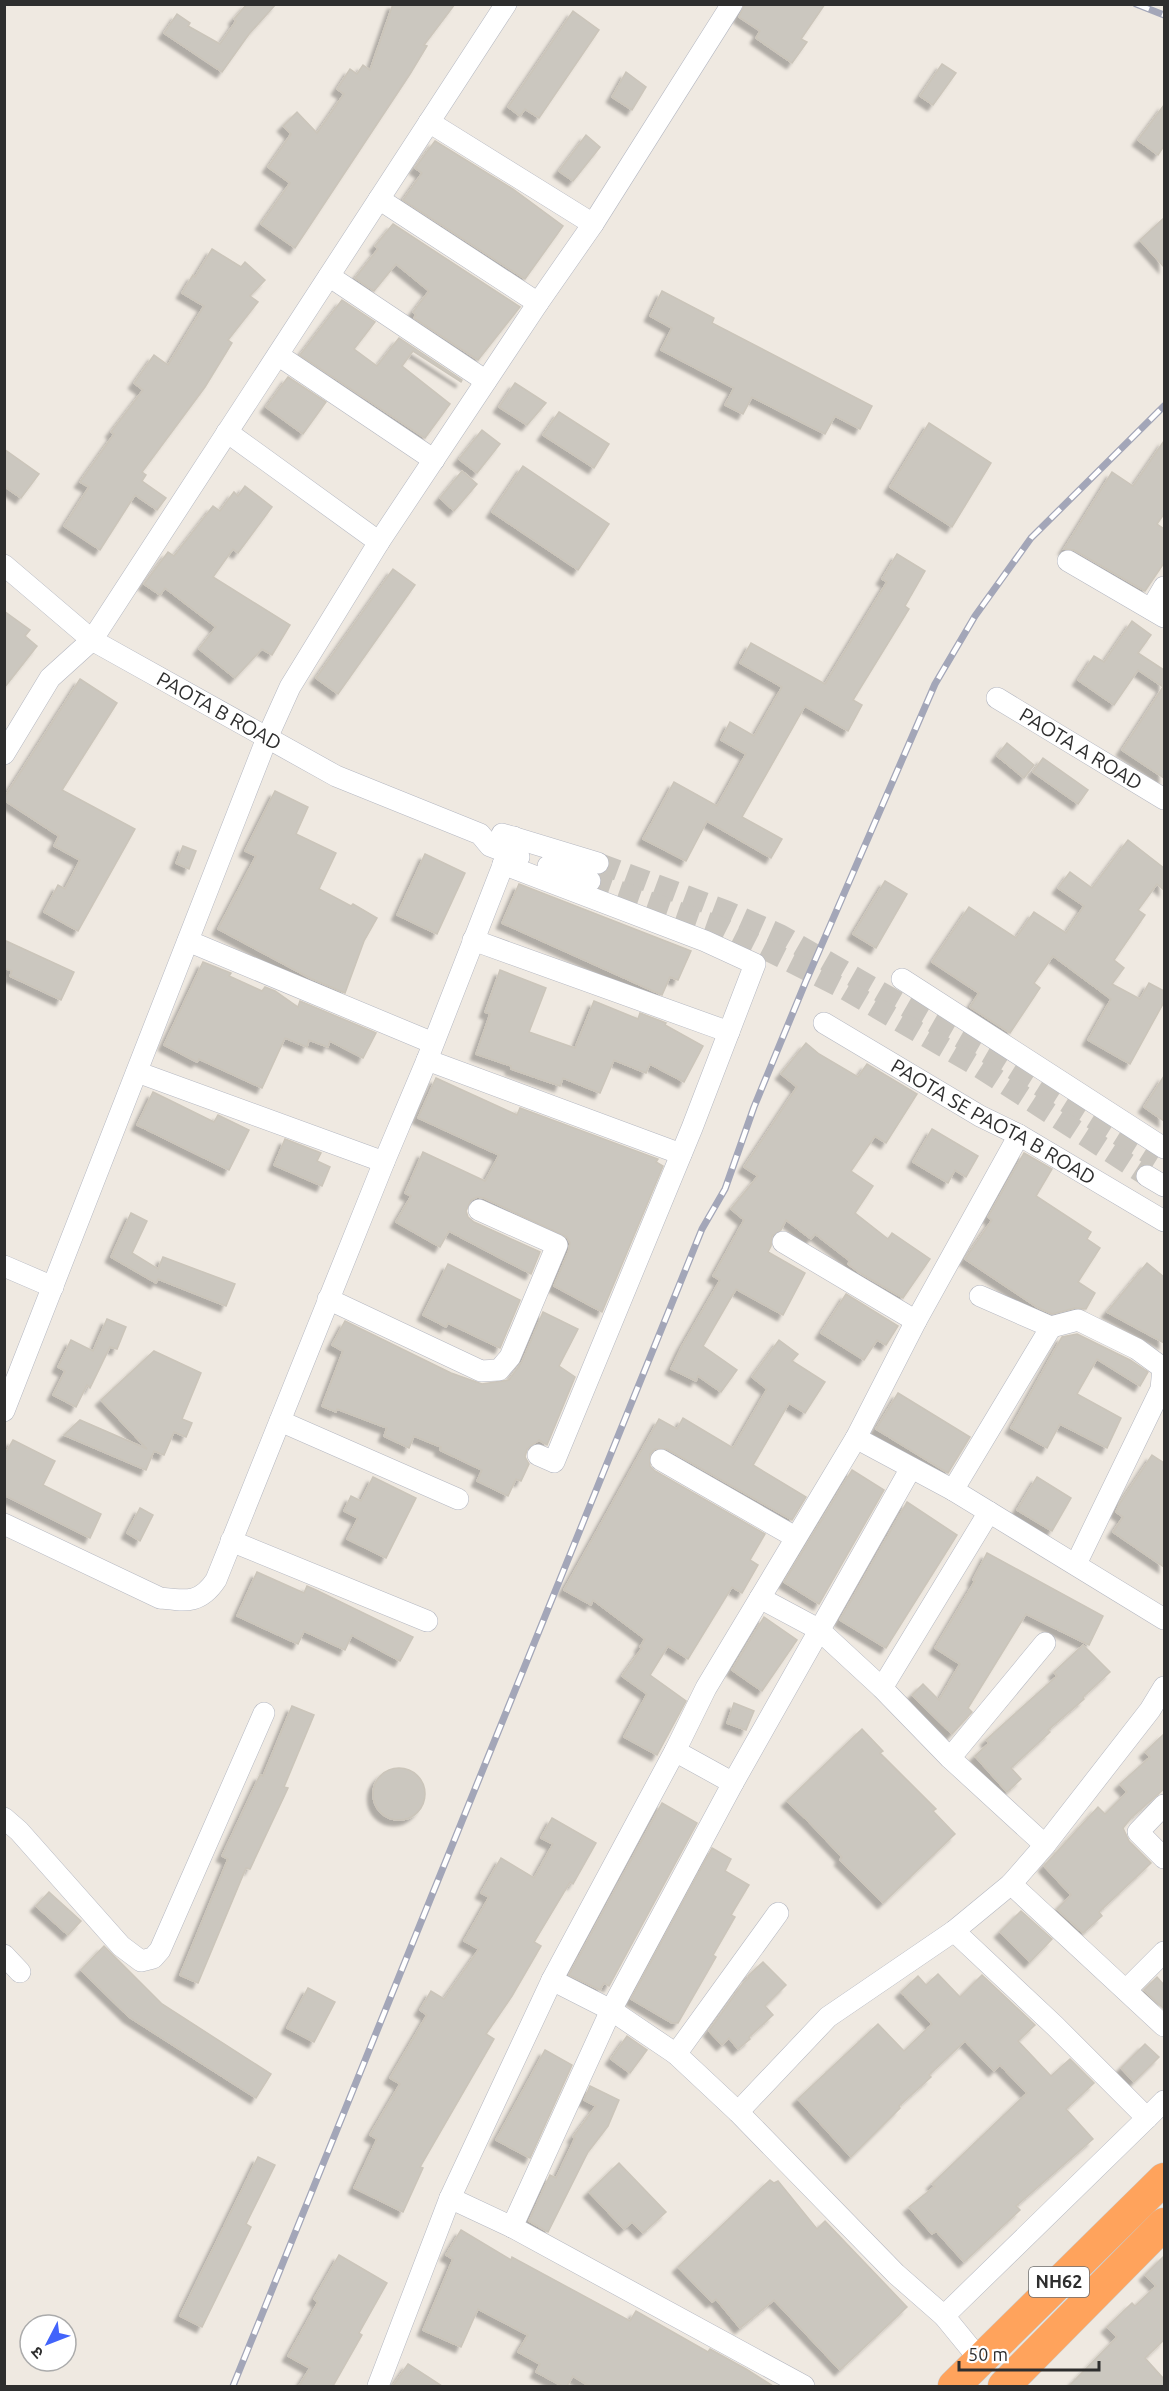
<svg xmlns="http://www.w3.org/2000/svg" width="1169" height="2391" viewBox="0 0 1169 2391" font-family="Ubuntu,'Noto Sans Devanagari',sans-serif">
  <defs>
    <filter id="shadow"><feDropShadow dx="-5.5" dy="5.5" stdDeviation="1.5" flood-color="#0004"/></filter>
  </defs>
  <rect width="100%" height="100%" fill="#efe9e1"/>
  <g fill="#cbc7bf" stroke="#cbc5ba" stroke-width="1.5" filter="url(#shadow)">
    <polygon points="247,4 276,4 249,34 222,72 164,33 177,14 190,23 188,26 220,44 236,21 234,19"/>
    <polygon points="393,4 455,4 424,45 427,46 410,74 295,248 261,224 290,183 268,167 291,134 283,126 297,112 317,133 344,94 337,89 350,69 357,74 363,65 370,70"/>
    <polygon points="745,4 825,4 801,39 807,42 792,63 756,38 760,31 739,17"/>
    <polygon points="573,11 599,30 539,118 525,109 520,116 508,107"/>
    <polygon points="942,64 956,73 933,105 920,96"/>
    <polygon points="626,72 646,87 632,110 612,97"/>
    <polygon points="1164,105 1164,146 1158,155 1138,140"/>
    <polygon points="586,135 600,147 573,181 559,171"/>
    <polygon points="435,141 513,189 563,226 525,279 403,200 422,173 415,168"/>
    <polygon points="1164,218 1164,267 1140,240"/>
    <polygon points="393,224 520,307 478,360 414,318 416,315 413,312 429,291 396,264 374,291 355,278 378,249 375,246"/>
    <polygon points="212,249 241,267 245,262 265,280 250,296 258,302 228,340 232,343 205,387 142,472 146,475 142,481 166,498 157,510 135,495 100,550 64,526 89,487 80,482 114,434 111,432 143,390 134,383 154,355 168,365 204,306 182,293 193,275 195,277"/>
    <polygon points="662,291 714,318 712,323 872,406 860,429 835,416 825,434 752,397 743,414 725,405 734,388 661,350 672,328 650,316"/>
    <polygon points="342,300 375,322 354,349 377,366 399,338 462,380 461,382 413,351 402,366 450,404 425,438 300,355"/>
    <polygon points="288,377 326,402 303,434 266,407"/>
    <polygon points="515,383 546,403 527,425 499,407"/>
    <polygon points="559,412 609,444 594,468 543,435"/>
    <polygon points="929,423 991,463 952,527 890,487"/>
    <polygon points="482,430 500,444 477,473 459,459"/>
    <polygon points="1164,441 1164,514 1157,524 1164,529 1164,563 1145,591 1074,550 1064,549 1112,472 1133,486"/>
    <polygon points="4,449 39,474 21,498 4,486"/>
    <polygon points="523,466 609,524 578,570 492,512"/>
    <polygon points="462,471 477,484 454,511 440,498"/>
    <polygon points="245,486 272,507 238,553 233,549 213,577 290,625 272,655 262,649 235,678 199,649 216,627 165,588 160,595 144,584 168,552 174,556 213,506 220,511 234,492 238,496"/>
    <polygon points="897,554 925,571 905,606 909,609 853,700 862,705 848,731 805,706 742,817 782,839 771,858 707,821 686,861 643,839 674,782 717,806 746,754 721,740 730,722 754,736 782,687 740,663 751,643 825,684 887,582 882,579"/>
    <polygon points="393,569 415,585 338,694 316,678"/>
    <polygon points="4,611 30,630 25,636 37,646 4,688"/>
    <polygon points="1132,621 1151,635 1138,653 1164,670 1164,778 1122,750 1163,687 1138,670 1114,705 1078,680 1094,656 1104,662"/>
    <polygon points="80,679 117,703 62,790 135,829 78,931 44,912 58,885 65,889 80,860 54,846 59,836 4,800 4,798"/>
    <polygon points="1007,743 1034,765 1024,778 997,756"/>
    <polygon points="1043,758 1088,790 1078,804 1033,772"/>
    <polygon points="275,791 308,807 296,834 336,853 319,889 351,906 353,904 377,918 364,941 345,993 310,978 218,929 256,856 245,851"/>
    <polygon points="1128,840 1164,868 1164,890 1157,884 1138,910 1145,915 1114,960 1124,968 1112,984 1140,999 1149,983 1164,991 1164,1002 1130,1064 1088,1040 1111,999 1053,956 1034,983 1040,988 1010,1033 970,1007 979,993 932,962 969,907 1016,938 1034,912 1066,933 1084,906 1058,888 1070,872 1092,888"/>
    <polygon points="183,846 196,851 189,869 176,863"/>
    <polygon points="425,854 465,873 437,934 397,915"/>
    <polygon points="885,881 907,894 876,948 853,934"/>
    <polygon points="519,884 691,951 678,980 670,977 662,995 502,923"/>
    <polygon points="4,940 74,972 61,1000 10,976 12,971 4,968"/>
    <polygon points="203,962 231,973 229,976 262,991 265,987 275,991 298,1007 300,1001 376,1033 363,1058 330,1041 328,1047 309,1040 307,1047 285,1038 262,1088 199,1059 197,1062 164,1045"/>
    <polygon points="500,970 546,988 529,1032 575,1048 594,1001 638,1019 640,1013 666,1023 665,1025 703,1046 684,1082 650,1064 646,1073 614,1060 600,1093 563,1078 560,1086 511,1069 511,1066 476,1054 490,1014 485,1012"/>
    <polygon points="806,1043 819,1054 858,1077 867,1064 917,1094 886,1143 875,1136 851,1171 873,1186 855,1213 888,1239 892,1233 930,1259 903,1298 860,1273 848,1264 850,1261 815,1234 811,1239 786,1220 781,1230 772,1236 771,1246 768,1252 805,1273 783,1315 736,1289 703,1346 737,1370 721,1392 698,1376 696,1381 671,1369 682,1346 720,1280 713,1276 744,1220 731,1209 758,1176 744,1167 797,1087 781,1074"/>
    <polygon points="1164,1076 1164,1121 1144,1107"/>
    <polygon points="436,1078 517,1115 520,1108 658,1159 656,1162 663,1166 602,1312 554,1286 569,1250 570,1243 567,1237 484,1198 477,1197 471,1200 466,1211 468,1217 474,1222 540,1252 531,1274 449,1231 440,1247 396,1222 411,1196 405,1193 423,1152 485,1181 499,1155 418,1118"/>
    <polygon points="153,1092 214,1122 218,1115 249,1130 229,1170 137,1125"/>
    <polygon points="932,1129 978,1156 966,1177 955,1170 948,1183 913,1162"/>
    <polygon points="285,1139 321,1153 317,1161 330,1167 322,1186 274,1165"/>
    <polygon points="1024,1153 1052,1169 1036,1196 1091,1232 1087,1239 1100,1248 1078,1282 1095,1293 1086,1309 1075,1308 1052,1314 1037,1307 965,1259 992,1220 988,1217"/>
    <polygon points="131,1213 147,1221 132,1253 158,1269 163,1257 235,1284 226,1306 158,1279 156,1283 111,1257"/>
    <polygon points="1147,1263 1164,1277 1164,1343 1107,1312"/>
    <polygon points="448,1264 520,1300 500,1348 448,1323 446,1327 423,1315"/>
    <polygon points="846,1294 898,1326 886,1345 877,1340 864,1360 821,1333"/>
    <polygon points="543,1312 578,1329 559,1366 575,1377 547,1445 539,1440 527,1449 525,1457 529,1464 521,1481 516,1479 508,1496 477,1481 482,1470 440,1450 441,1447 414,1436 409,1448 384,1436 387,1428 337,1409 336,1412 322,1406 343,1351 332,1345 345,1321 451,1373 482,1384 509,1380 522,1362"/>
    <polygon points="107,1319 126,1327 117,1349 110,1347 90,1388 87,1385 76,1407 53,1395 65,1371 58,1367 71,1340 93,1351"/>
    <polygon points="1077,1334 1130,1360 1148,1372 1140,1386 1097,1359 1077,1394 1121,1418 1107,1448 1060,1424 1047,1448 1011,1428 1062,1337"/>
    <polygon points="779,1340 798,1354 792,1361 825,1382 805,1413 789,1403 753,1465 806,1497 792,1520 667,1449 655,1449 650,1454 650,1466 655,1471 765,1534 750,1560 758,1565 742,1593 732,1587 688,1659 668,1646 650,1675 686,1701 657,1755 624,1737 647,1694 622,1676 642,1648 640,1647 645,1639 593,1600 591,1605 564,1590 659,1419 677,1429 683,1418 733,1448 767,1389 752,1377"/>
    <polygon points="154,1351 201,1373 182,1419 192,1423 186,1437 174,1432 164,1455 154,1451 146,1470 64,1435 80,1420 147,1449 101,1400"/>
    <polygon points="898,1393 970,1437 948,1473 876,1429"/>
    <polygon points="13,1440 55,1461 43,1485 101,1514 90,1538 4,1495 4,1456"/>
    <polygon points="1152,1455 1164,1463 1164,1567 1113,1532 1123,1517 1116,1512 1120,1503"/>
    <polygon points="852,1470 884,1490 819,1604 784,1582"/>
    <polygon points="373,1477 416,1498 386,1558 347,1539 358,1518 344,1511 351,1496 361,1501"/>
    <polygon points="1037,1477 1071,1498 1052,1531 1017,1510"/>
    <polygon points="907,1502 957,1535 886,1648 840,1620"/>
    <polygon points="140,1508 153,1515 140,1541 127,1533"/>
    <polygon points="987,1553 1103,1616 1089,1645 1026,1614 968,1708 972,1712 952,1734 912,1695 923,1684 939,1700 960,1664 935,1648 975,1581 973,1580"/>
    <polygon points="257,1572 304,1593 307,1586 316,1590 413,1637 400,1661 352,1635 345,1650 304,1631 298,1644 237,1616"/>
    <polygon points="764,1617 797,1640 762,1691 732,1670"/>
    <polygon points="1083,1645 1110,1672 1083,1697 1084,1699 1048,1730 1050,1732 1011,1768 1021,1779 1007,1792 975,1756 989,1743 986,1740 1057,1676 1054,1672"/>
    <polygon points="734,1703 754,1711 746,1730 727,1723"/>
    <polygon points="292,1706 314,1715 284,1787 288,1788 250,1869 246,1868 198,1983 180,1975 228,1859 222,1856 260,1775 263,1776"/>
    <polygon points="862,1729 883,1751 880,1753 936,1809 933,1811 955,1834 883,1903 840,1860 842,1857 808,1821 787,1801"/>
    <polygon points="1164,1734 1164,1789 1131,1818 1123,1828 1129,1841 1151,1863 1099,1912 1102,1916 1083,1933 1057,1909 1071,1895 1044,1866 1098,1807 1105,1814 1127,1792 1120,1784 1150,1757 1145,1752"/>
    <circle cx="399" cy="1794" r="26"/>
    <polygon points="662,1803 697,1823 609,1986 604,1983 600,1990 569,1975"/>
    <polygon points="552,1818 596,1843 573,1884 570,1882 534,1942 541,1946 512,1996 486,2034 494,2039 420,2167 423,2168 403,2212 354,2188 377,2139 370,2135 400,2084 390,2078 427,2015 420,2010 431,1991 444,1999 479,1949 464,1941 489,1897 481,1893 501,1858 534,1878 553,1844 541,1838"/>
    <polygon points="712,1848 731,1859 725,1871 749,1885 731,1915 735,1917 713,1955 716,1957 678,2023 672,2023 631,1999"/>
    <polygon points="49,1892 81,1921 68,1935 36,1906"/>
    <polygon points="1021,1911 1052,1939 1030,1962 1000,1932"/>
    <polygon points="104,1946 162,2004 271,2074 256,2098 129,2017 81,1970"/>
    <polygon points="763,1962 786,1985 765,2006 773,2015 749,2037 750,2039 738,2049 729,2038 722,2045 709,2031 743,1983 749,1978 748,1976"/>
    <polygon points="938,1974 960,1997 982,1975 1035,2025 1018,2041 1051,2076 1070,2059 1094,2083 1066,2109 1093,2139 1016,2206 1020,2210 964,2262 936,2231 932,2234 909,2207 935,2186 932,2184 1027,2093 1000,2065 994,2071 965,2041 929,2075 931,2077 899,2106 900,2108 851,2157 798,2099 878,2024 904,2051 932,2024 901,1992 918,1976 926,1985"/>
    <polygon points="1157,1977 1164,1985 1164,2009 1144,1990"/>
    <polygon points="308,1988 335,2002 314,2042 287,2028"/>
    <polygon points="627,2036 647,2050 630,2073 611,2059"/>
    <polygon points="1145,2044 1159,2057 1134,2082 1121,2068"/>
    <polygon points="545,2050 572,2065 530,2158 496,2140"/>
    <polygon points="590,2086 619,2100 608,2126 588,2152 548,2232 529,2221 550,2175 556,2178 575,2138 573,2137 596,2106 584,2100"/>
    <polygon points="258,2157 275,2165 246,2224 251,2227 202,2327 180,2316"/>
    <polygon points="619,2163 666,2212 643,2233 632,2222 624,2229 589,2192"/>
    <polygon points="770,2180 774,2183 778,2181 817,2229 825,2221 907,2307 840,2370 774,2300 740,2328 716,2299 712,2302 678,2267"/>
    <polygon points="461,2230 511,2260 512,2257 630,2321 636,2311 708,2352 710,2349 746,2369 773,2386 589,2386 573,2376 567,2386 562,2386 536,2372 540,2364 518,2352 528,2335 478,2309 461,2347 423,2330 453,2259 446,2255"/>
    <polygon points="339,2255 387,2283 359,2333 362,2335 333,2386 299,2386 310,2368 288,2356 318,2302 314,2299"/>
    <polygon points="1164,2256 1164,2340 1145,2358 1164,2379 1164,2386 1069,2386 1117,2337 1107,2327 1132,2303 1135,2306 1156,2286 1145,2275"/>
    <polygon points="408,2364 442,2386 393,2386"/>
  </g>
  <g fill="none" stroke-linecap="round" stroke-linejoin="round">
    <g stroke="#c8c4bd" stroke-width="21" stroke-dasharray="21 10" stroke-linecap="butt">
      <polyline points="598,863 727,911 781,935 989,1054 1157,1159"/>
      <polyline points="590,881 721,927 844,989 980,1068 1147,1176"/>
    </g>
    <g stroke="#b4b7c1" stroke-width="22">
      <g id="minor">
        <polyline points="429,122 593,224"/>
        <polyline points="379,199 538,303"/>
        <polyline points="329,276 486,381"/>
        <polyline points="278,355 434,460"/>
        <polyline points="227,432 379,542"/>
        <polyline points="1068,561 1164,617"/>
        <polyline points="4,565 92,640 506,4"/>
        <polyline points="1151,609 1164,587"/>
        <path id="s1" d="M 997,698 L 1164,799"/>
        <path id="s2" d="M 4,754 L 50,678 L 92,640 L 336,776 L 480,834 L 490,846 L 519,857"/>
        <polyline points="502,834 598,863"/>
        <polyline points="503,864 705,941 755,964 692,1128 554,1462 538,1455"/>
        <polyline points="548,866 590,881"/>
        <polyline points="473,940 729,1032"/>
        <polyline points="188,941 433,1043"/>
        <polyline points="902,979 1164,1148"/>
        <path id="s3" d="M 824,1023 L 980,1116 L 1019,1135 L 1164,1221"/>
        <polyline points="427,1060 681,1154"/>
        <polyline points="137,1072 384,1162"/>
        <polyline points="1147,1176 1164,1186"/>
        <polyline points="783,1242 916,1321"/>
        <polyline points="4,1266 53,1287"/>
        <polyline points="980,1296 1051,1327 1078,1320 1137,1349 1163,1368 1161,1389 1076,1564"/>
        <polyline points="328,1299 481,1371 499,1370 510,1357 557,1245 479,1210"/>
        <polyline points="4,1411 267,738 290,687 379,542 538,303 593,224 732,4"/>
        <polyline points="280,1421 458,1499"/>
        <polyline points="856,1438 953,1490 1164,1619"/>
        <polyline points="661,1460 795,1537"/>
        <polyline points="953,1490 1051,1327"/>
        <path d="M 4,1524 L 160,1598 C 186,1601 200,1604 216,1580 L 384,1162 L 427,1060 L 514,837"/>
        <polyline points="231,1541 427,1621"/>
        <polyline points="760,1598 818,1629 882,1688 950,1758 1045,1845"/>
        <polyline points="882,1688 989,1512"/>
        <polyline points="950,1758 1045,1643"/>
        <polyline points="733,1783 911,1468"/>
        <polyline points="1164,1805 1138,1832 1164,1858"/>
        <polyline points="4,1818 19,1831 121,1946 141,1961 153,1958 160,1950 264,1713"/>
        <polyline points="1011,1884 1164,2026"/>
        <polyline points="4,1955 20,1972"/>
        <polyline points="552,1980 611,2010 676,2054 738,2112 896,2274 944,2316 980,2360"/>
        <polyline points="1126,1990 1164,1952"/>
        <polyline points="676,2054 778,1913"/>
        <polyline points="738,2112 828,2017 954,1931 1011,1884 1045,1845 1150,1710 1164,1687"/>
        <polyline points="1147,2118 1164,2101"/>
        <polyline points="450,2198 512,2227 611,2010 733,1783 675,1751"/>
        <polyline points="512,2227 804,2386"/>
        <polyline points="944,2316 1147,2118 1055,2026 954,1931"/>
        <polyline points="378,2386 450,2198 552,1980 675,1751 706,1688 856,1438 916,1321 1019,1135"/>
      </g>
    </g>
    <g stroke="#c9c9c9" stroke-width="33">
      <g id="highway">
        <polyline points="954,2386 1164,2179"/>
        <polyline points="1004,2386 1164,2224"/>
      </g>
    </g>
    <use href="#minor" stroke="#fff" stroke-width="21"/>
    <use href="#highway" stroke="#ffa35c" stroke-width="32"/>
    <g stroke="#a3a6b8" stroke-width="7">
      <g id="rail">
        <polyline points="1136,4 1164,15"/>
        <polyline points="233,2386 702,1229 725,1189 754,1107 806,981 935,684 975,616 1031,538 1164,406"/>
      </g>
    </g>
    <use href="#rail" stroke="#fff" stroke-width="4.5" stroke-dasharray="14" stroke-linecap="butt"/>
  </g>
  <g text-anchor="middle" stroke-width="5" stroke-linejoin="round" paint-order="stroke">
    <rect fill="#fff" stroke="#6d6d6d" stroke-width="1.5" x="1029" y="2267" width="60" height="30" rx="4.5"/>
    <g font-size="18" font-weight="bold" fill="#2e2e2e">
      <text x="1059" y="2288">NH62</text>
    </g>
    <g font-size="20" fill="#2e2e2e" stroke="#fff">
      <text dy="7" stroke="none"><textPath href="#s2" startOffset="291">PAOTA B ROAD</textPath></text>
      <text dy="7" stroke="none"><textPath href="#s1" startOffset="98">PAOTA A ROAD</textPath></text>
      <text dy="7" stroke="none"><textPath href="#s3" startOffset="196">PAOTA SE PAOTA B ROAD</textPath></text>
    </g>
  </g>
  <rect width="1169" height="2391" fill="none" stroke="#2e2e2e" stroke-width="12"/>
  <g transform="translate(48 2343) rotate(228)"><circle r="28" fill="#ffffff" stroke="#ababab" stroke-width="1.5"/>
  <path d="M0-4.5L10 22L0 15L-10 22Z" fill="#4264fb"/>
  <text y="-9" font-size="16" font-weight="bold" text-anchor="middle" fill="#2e2e2e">उ</text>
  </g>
  <path d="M959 2361v9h140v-9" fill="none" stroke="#2e2e2e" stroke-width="3"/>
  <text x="968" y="2361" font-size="18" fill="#2e2e2e" stroke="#ffffff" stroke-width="4.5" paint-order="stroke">50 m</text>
</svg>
